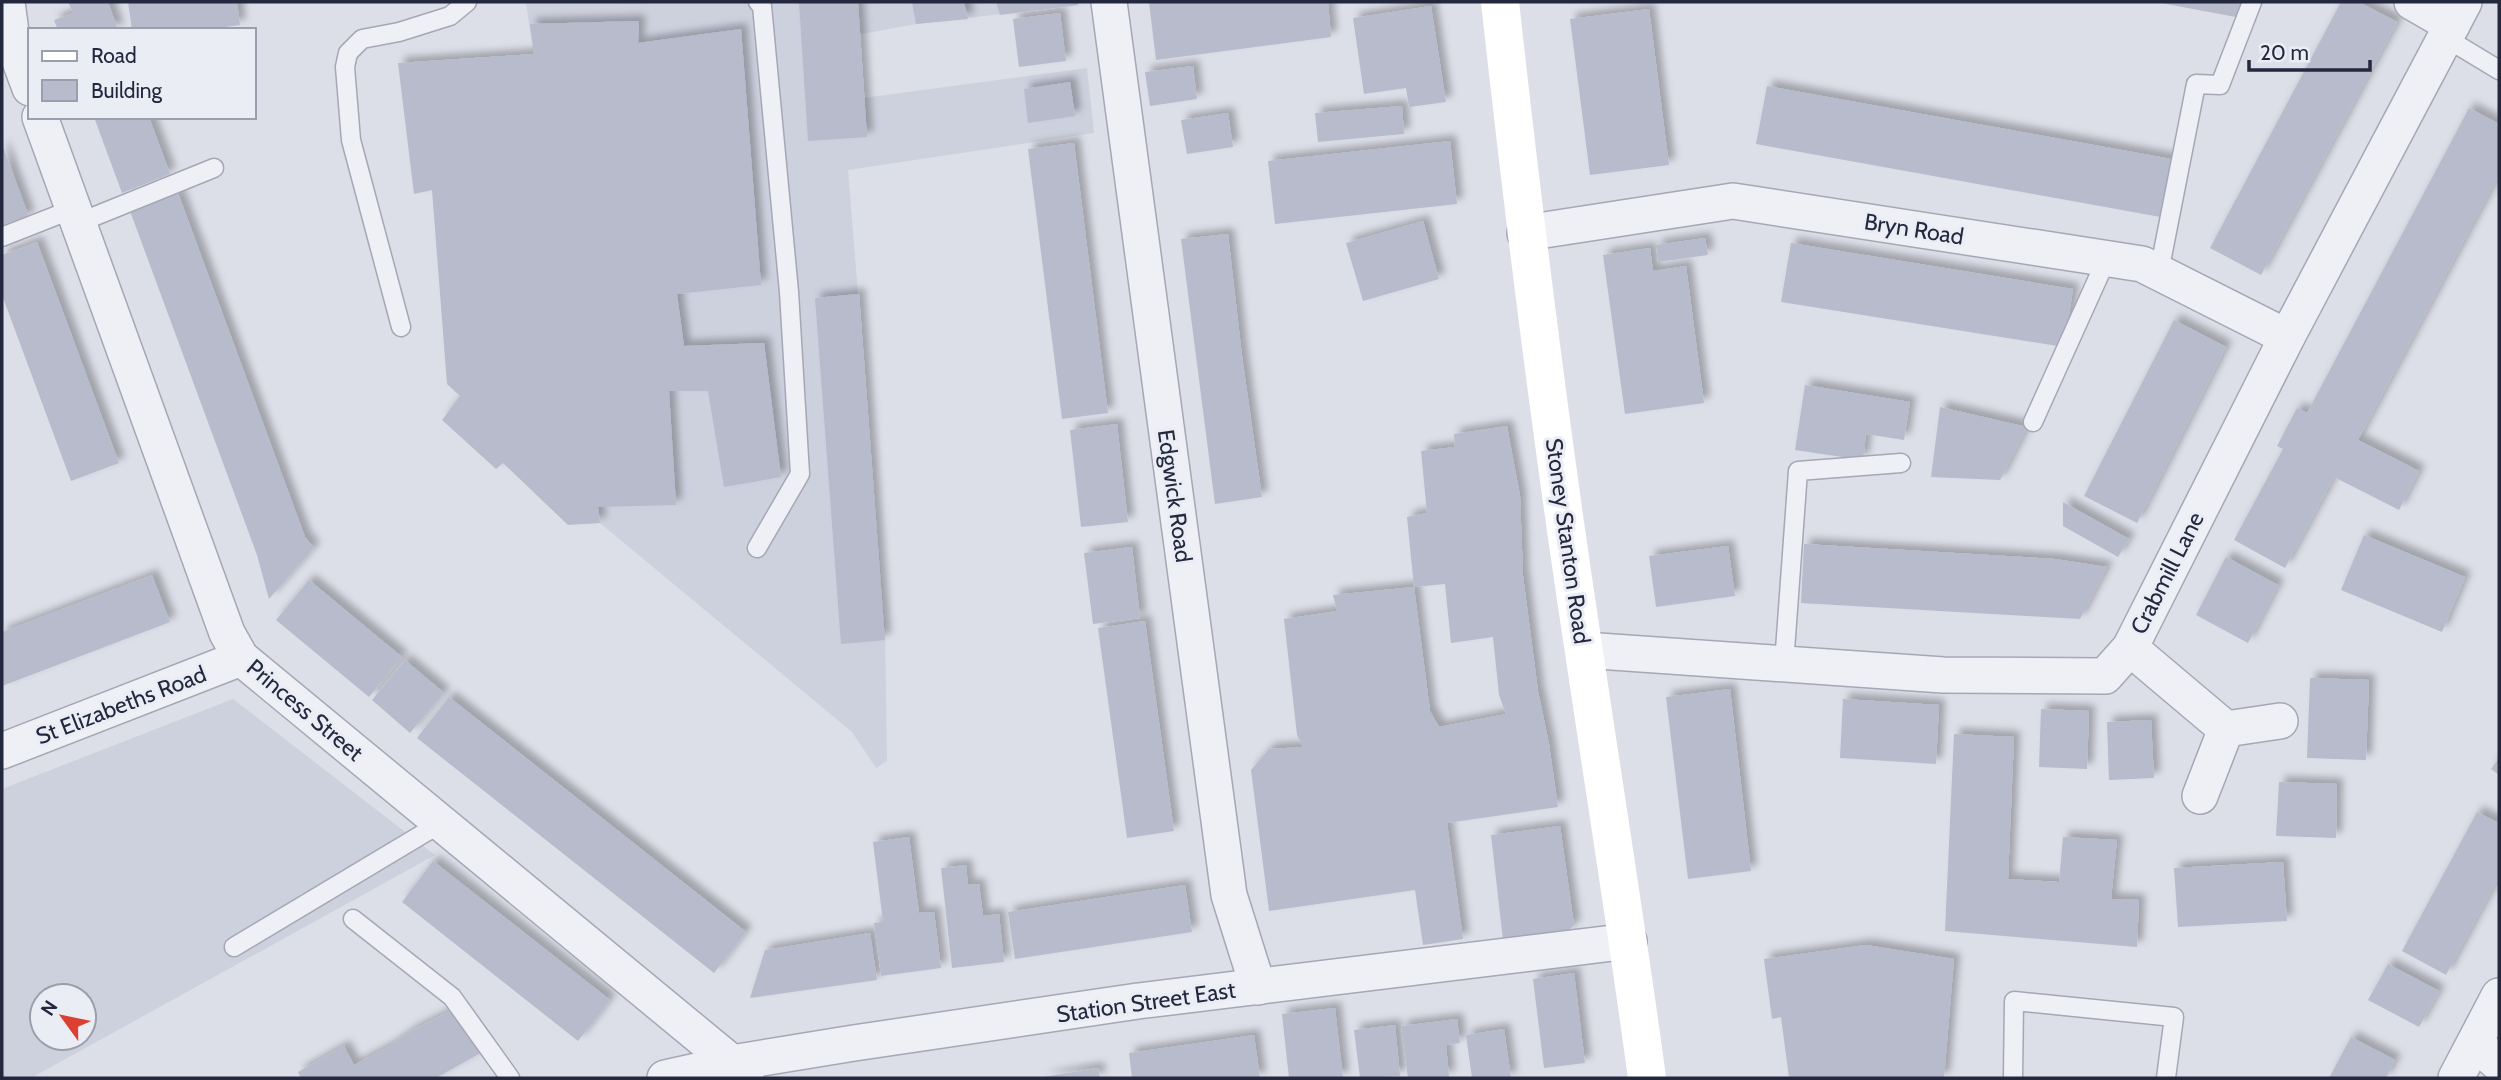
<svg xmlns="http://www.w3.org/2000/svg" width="2501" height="1080" viewBox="0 0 2501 1080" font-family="Cabin,sans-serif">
  <defs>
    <filter id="shadow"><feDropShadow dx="6" dy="-6" stdDeviation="3.5" flood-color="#0004"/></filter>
  </defs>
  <rect width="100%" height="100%" fill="#dcdee8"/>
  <g fill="#cdd0dd" fill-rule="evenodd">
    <polygon points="526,2 1077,2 1078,5 916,24 840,38 848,100 1087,68 1094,133 848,170 885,629 887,761 876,768 852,732 600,523"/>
    <path d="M 233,699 L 435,855 L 31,1078 L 2,1078 L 2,789 ZM 42,996 L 84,996 L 84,1038 L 42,1038 Z"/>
  </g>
  <g fill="#b8bbcb" filter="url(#shadow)">
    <polygon points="68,2 108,2 118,30 58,30 54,20 73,13"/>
    <polygon points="128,2 237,2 240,25 202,30 132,30"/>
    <polygon points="799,2 858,2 867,137 808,141"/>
    <polygon points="912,2 964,2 968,19 916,24"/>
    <polygon points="996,2 1077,2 1078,5 1000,15"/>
    <polygon points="1149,2 1328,2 1331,37 1156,60"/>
    <polygon points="2156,2 2244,2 2241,18"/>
    <polygon points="2341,2 2359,2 2397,22 2261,275 2210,248"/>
    <polygon points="1431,6 1446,102 1409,107 1406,88 1364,94 1353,18"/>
    <polygon points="1649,9 1669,165 1590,175 1570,19"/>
    <polygon points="1060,13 1066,61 1019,67 1013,19"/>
    <polygon points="639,21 638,43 741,29 761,285 677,294 684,346 764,343 781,477 724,487 708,391 669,391 676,505 598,507 600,523 568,525 503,463 496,469 442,420 460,396 447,384 432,190 414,194 398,63 534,54 530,24"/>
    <polygon points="1193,66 1197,99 1150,106 1145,72"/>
    <polygon points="1070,82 1075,116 1028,123 1024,89"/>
    <polygon points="1767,86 2177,160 2166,218 1756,144"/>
    <polygon points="1402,106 1404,134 1318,142 1315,113"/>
    <polygon points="2469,108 2499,124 2499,174 2358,440 2419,471 2399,510 2334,477 2285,568 2234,540 2283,449 2277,446 2297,408 2307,413"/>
    <polygon points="1228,113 1233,147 1187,154 1181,120"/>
    <polygon points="94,117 149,117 170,174 122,193"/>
    <polygon points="1450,141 1457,204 1275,224 1268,161"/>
    <polygon points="1074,143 1108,413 1062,419 1028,149"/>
    <polygon points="2,144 29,217 2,227"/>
    <polygon points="178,193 305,537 314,548 269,599 257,555 130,211"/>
    <polygon points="1423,221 1439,279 1363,301 1346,243"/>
    <polygon points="1228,234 1242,356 1262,497 1215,504 1181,239"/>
    <polygon points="1705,238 1708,255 1658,262 1656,245"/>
    <polygon points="37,242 119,463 71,481 2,295 2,255"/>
    <polygon points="1791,243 2073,289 2064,347 1781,302"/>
    <polygon points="1650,248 1653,271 1686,266 1704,403 1625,414 1603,255"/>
    <polygon points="859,294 885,640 841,644 815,298"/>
    <polygon points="2174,320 2226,347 2137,523 2084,496"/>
    <polygon points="1805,385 1910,402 1904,440 1866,434 1863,460 1795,450"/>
    <polygon points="1940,407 2027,427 2000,480 1931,477"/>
    <polygon points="1117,424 1128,522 1081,527 1070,430"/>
    <polygon points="1507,426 1520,496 1523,576 1538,691 1549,744 1558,807 1447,823 1463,939 1423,945 1415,890 1269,911 1251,770 1269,749 1303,747 1297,735 1284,619 1337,611 1333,595 1414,587 1430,711 1439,727 1506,714 1499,695 1493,637 1451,643 1445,584 1414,587 1407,517 1427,513 1421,451 1455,447 1454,434"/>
    <polygon points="2063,502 2129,539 2118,557 2063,526"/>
    <polygon points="2364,535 2465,577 2442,632 2341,590"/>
    <polygon points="1804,544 2055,559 2107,567 2080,619 1801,603"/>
    <polygon points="1728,546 1735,596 1656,607 1649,556"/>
    <polygon points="1132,547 1140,618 1093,624 1084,553"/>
    <polygon points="2226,557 2278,585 2248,643 2196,615"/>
    <polygon points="152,575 170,622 2,686 2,632"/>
    <polygon points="309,580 402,657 369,697 276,620"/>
    <polygon points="1145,621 1174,831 1127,838 1098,628"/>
    <polygon points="405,660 444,693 410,733 372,700"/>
    <polygon points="2310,678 2369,680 2366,760 2307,758"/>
    <polygon points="1730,689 1751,871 1688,879 1666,697"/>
    <polygon points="449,697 746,932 714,973 417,738"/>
    <polygon points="1843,699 1939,705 1936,764 1840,758"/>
    <polygon points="2041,709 2089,711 2087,769 2039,767"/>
    <polygon points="2151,720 2154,778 2109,780 2107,722"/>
    <polygon points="1954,734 2014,737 2008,879 2059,882 2063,837 2117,840 2111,899 2139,900 2137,947 1945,931"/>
    <polygon points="2499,758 2499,775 2491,769"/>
    <polygon points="2279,782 2337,784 2336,838 2276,836"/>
    <polygon points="2477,812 2499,823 2499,876 2446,975 2402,951"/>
    <polygon points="1560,826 1574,925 1568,931 1503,940 1491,835"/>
    <polygon points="909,837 919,913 934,912 941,968 881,976 874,923 883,922 873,842"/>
    <polygon points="433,861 610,1000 578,1041 402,902"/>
    <polygon points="2283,862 2287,921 2178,927 2174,868"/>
    <polygon points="966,865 968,885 979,884 983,916 999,914 1004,962 952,968 941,868"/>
    <polygon points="1185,885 1192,932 1015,959 1008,912"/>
    <polygon points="870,933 877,980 750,998 765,950"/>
    <polygon points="1866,945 1954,959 1944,1078 1789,1078 1781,1017 1772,1019 1764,959"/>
    <polygon points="2388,964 2439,991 2419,1027 2368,1000"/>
    <polygon points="1574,973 1585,1063 1544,1068 1533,979"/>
    <polygon points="1335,1008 1343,1078 1289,1078 1282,1014"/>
    <polygon points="454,1009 484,1051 436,1078 301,1078 298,1072 344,1046 354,1065 390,1046 411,1031"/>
    <polygon points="1457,1019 1460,1043 1446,1045 1449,1077 1408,1078 1401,1026"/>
    <polygon points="1395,1025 1400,1076 1360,1078 1354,1030"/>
    <polygon points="1504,1029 1511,1078 1472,1078 1466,1035"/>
    <polygon points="1254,1035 1260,1078 1132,1078 1129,1053"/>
    <polygon points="2351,1037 2395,1060 2386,1078 2329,1078"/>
    <polygon points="1098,1068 1100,1078 1043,1078 1043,1077"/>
  </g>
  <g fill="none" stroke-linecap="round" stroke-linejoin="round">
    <g stroke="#a5a7b5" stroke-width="21">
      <g id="service">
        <polyline points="2446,38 2499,70"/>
        <polyline points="78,223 214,168"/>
        <polyline points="2,237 73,209"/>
        <polyline points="2159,272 2196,84 2220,85 2252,2"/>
        <polyline points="401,327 351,140 345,67 348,53 362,39 399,32 450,16 467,2"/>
        <polyline points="2033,422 2107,258"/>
        <polyline points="757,548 800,474 789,292 762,6 758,2"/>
        <polyline points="1784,664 1798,471 1901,463"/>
        <polyline points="353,919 452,997 510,1078"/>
        <polyline points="234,947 441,823"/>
        <polyline points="2013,1078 2014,1001 2174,1017 2166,1078"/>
      </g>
    </g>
    <g stroke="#a5a7b5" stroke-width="38">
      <g id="minor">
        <polyline points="7,2 12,40 30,88"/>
        <polyline points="1109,2 1229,895 1258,987"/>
        <polyline points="2412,2 2452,25"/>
        <polyline points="40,117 227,633 241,658 732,1063 746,1078"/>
        <polyline points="1525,233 1733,201 2142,264 2287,337"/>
        <polyline points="2130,648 2226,729 2200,796"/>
        <polyline points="1584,650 1943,675 2105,676 2130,648 2287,337 2464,2"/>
        <polyline points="2226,729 2280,721"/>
        <polyline points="2,751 241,658"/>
        <polyline points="2475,1043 2499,1064"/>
        <polyline points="665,1078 732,1063 854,1043 1138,1001 1629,941"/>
        <polyline points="2456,1078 2499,996"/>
      </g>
    </g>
    <use href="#service" stroke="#eff0f6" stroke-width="18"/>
    <use href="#minor" stroke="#eff0f6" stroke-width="35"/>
    <path stroke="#fff" stroke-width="38" d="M 1500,2 C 1524,219 1551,436 1584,652 C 1605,794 1628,936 1647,1078"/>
  </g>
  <g text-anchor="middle" stroke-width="6" stroke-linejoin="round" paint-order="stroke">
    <g font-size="23" fill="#24283f" stroke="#ebedf5">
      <text transform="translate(1914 229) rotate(9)" y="8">Bryn Road</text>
      <text transform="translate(1175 496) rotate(82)" y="8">Edgwick Road</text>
      <text transform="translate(1568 541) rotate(82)" y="8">Stoney Stanton Road</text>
      <text transform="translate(2167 573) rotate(-63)" y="8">Crabmill Lane</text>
      <text transform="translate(121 705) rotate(-21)" y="8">St Elizabeths Road</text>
      <text transform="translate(305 710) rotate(40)" y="8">Princess Street</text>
      <text transform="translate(1146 1002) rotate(-8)" y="8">Station Street East</text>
    </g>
  </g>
  <rect width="2501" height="1080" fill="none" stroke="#24283f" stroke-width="7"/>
  <rect x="28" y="28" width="228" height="91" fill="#ebedf5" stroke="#9b9eac" stroke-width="2"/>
  <rect x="42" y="51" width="35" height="10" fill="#ffffff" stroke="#9b9eac" stroke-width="2"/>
  <text x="91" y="63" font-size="21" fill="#24283f">Road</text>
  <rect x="42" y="80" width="35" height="21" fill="#b8bbcb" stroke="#9b9eac" stroke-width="2"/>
  <text x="91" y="98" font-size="21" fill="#24283f">Building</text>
  <g transform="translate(63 1017) rotate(303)"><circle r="33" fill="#ebedf5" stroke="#9b9eac" stroke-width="2"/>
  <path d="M0-5L12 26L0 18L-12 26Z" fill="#dc4032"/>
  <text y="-10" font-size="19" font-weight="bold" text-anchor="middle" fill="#24283f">N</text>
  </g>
  <path d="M2249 60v10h121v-10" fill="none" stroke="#24283f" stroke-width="3.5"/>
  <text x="2260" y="60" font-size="21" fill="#24283f" stroke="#ebedf5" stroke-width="5" paint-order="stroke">20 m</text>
</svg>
